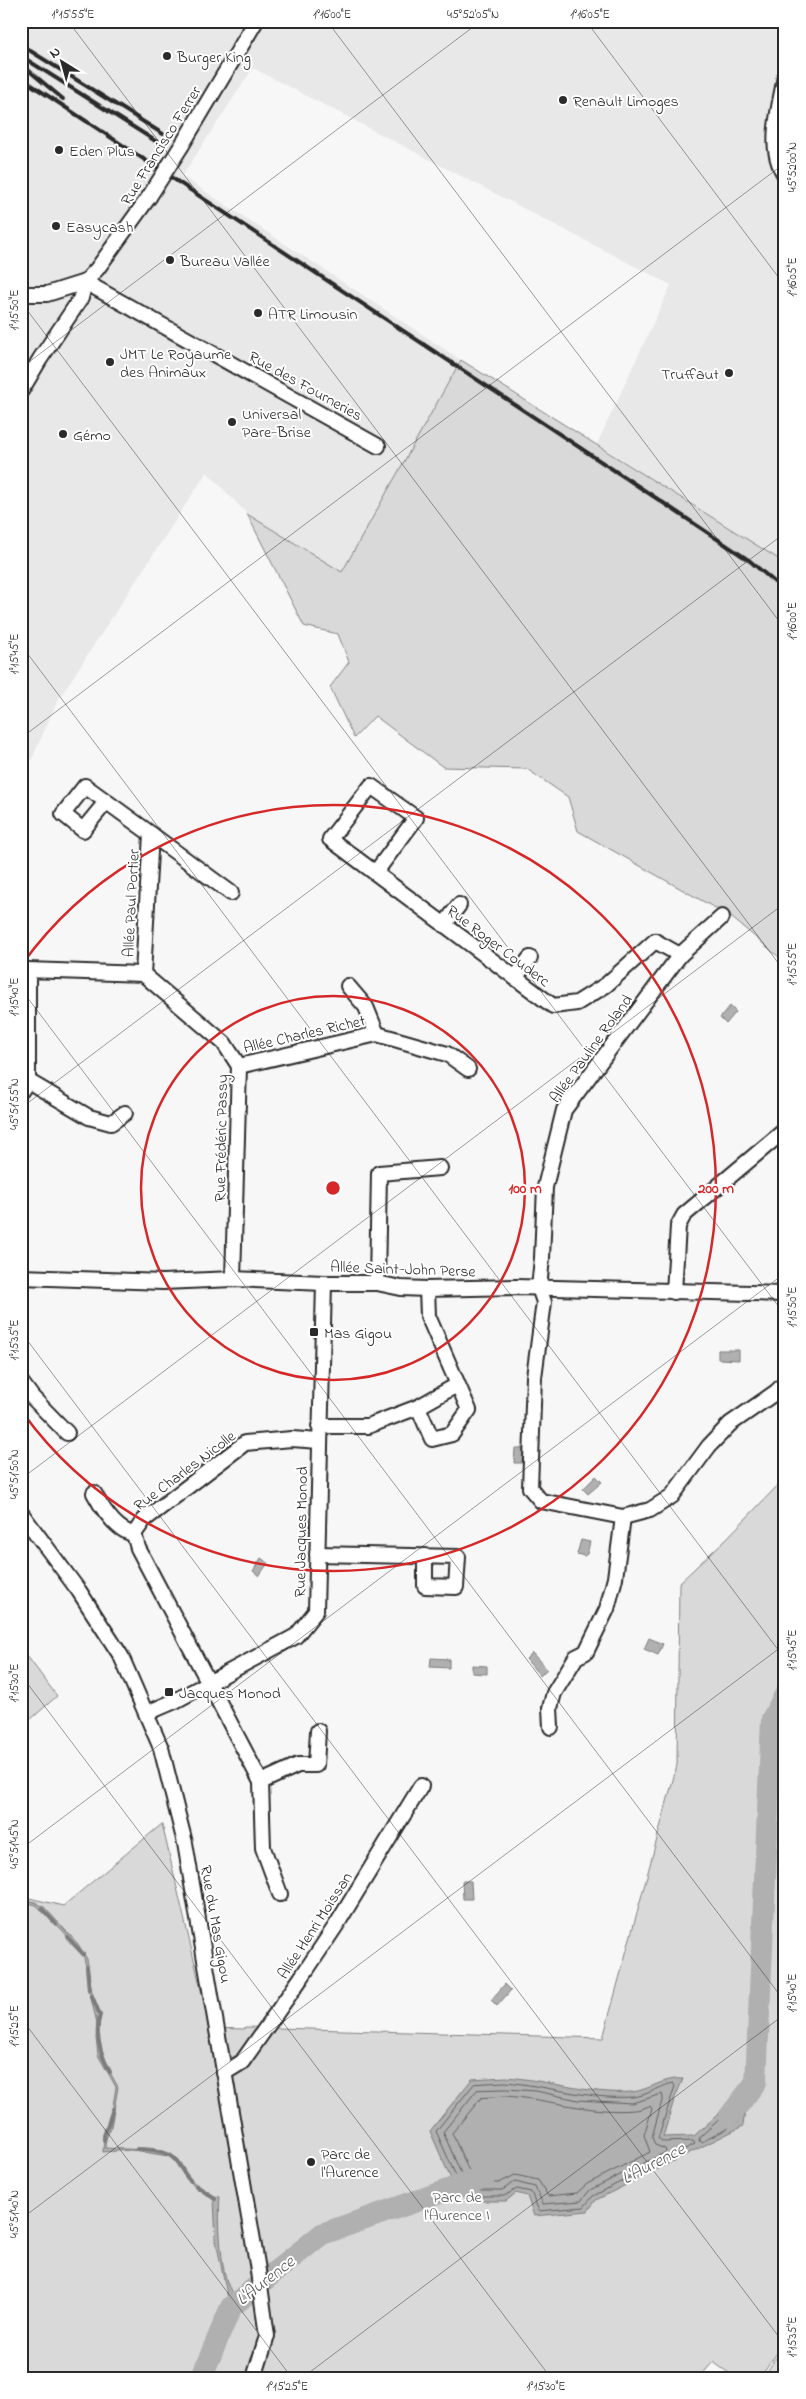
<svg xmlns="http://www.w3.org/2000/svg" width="806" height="2399" viewBox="0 0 806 2399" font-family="'Indie Flower',sans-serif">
  <rect width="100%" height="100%" fill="#f7f7f7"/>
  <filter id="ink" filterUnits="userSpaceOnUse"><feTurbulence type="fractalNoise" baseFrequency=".02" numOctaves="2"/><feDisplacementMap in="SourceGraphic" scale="10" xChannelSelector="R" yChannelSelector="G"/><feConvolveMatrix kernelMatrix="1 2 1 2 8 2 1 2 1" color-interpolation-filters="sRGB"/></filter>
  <g filter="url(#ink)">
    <polygon fill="#e8e8e8" points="21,21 785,21 785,563 597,444 671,285 253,68 182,176 461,360 342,573 247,514 207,472 58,700 21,784"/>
    <g fill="#d9d9d9" stroke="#828282">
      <polygon points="461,360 785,563 785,962 731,917 578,831 568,797 527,769 443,767 375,716 354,738 330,687 349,662 338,634 304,626 247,514 342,572"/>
      <polygon points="785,1478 785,2341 760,2378 736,2378 713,2362 699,2378 21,2378 21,1896 63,1906 162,1824 210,2028 244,2029 245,2027 603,2038 677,1765 679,1583 727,1538"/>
      <polygon points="21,1648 57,1696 21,1728"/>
      <polygon points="785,2344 785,2378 763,2378"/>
    </g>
    <g fill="#b0b0b0" stroke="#7b7b7b">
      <polygon points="730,1006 736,1012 726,1024 720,1018"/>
      <polygon points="718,1350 739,1350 739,1360 718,1359"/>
      <polygon points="515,1448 523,1448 522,1463 514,1463"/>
      <polygon points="596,1476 602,1482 588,1494 583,1489"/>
      <polygon points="581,1540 590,1542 587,1554 584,1556 577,1554"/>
      <polygon points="261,1558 268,1563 259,1576 253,1571"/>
      <polygon points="649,1638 663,1644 658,1655 644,1649"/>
      <polygon points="532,1653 547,1669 540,1676 526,1659"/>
      <polygon points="431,1658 449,1659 449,1668 430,1667"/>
      <polygon points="472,1665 487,1666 487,1674 472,1673"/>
      <polygon points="462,1881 471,1881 472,1899 463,1899"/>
      <path d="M 21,1899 L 35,1902 L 44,1907 L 78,1944 L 87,1959 L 92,1992 L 100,2015 L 98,2039 L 101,2056 L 118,2087 L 111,2127 L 106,2139 L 105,2148 L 147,2150 L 169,2155 L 175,2159 L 184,2176 L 215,2196 L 220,2197 C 218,2215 220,2284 234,2294 L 250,2282 L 253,2287 L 235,2301 L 226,2316 L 203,2378 L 195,2378 L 205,2346 L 228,2299 L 216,2241 L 214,2199 L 187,2180 L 174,2161 L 168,2156 L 131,2150 L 103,2152 L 104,2136 L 110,2124 L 116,2087 L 98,2055 L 96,2038 L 97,2023 L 88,1986 L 87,1971 L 84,1958 L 78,1947 L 47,1914 L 36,1905 L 21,1901 Z"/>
      <polygon points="505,1984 511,1990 497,2006 491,2000"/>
      <path d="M 506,2077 C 548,2080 590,2095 632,2092 C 650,2090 664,2077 683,2079 L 674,2100 L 663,2137 L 694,2136 L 748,2087 L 743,2126 L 596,2200 L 588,2211 L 534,2216 L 527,2196 L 516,2193 L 506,2201 L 467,2201 L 450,2177 L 430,2131 L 472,2079 Z"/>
    </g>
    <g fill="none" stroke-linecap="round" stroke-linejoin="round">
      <g stroke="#606060" stroke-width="1">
        <path d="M 506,2082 C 548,2086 590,2100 633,2097 C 646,2096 660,2086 673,2083 L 675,2086 L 658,2138 L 663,2142 L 693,2141 L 695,2144 L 593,2196 L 584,2207 L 539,2211 L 531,2192 L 517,2189 L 504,2196 L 470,2196 L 455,2174 L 436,2131 L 474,2084 Z"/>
        <polygon points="506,2089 536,2091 578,2100 632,2103 662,2094 663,2097 652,2137 655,2145 665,2149 666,2152 590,2190 581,2201 543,2204 535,2187 515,2182 502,2190 473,2190 460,2171 443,2132 477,2090"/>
        <path d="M 506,2096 C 548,2099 592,2114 635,2110 C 640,2110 645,2107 650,2106 L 652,2109 L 644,2135 L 650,2152 L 587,2184 L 577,2193 L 548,2196 L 538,2180 L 515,2175 L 499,2183 L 477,2182 L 467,2167 L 452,2133 L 481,2098 Z"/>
        <polygon points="737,2104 741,2106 738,2123 702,2142 699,2141 700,2137"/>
      </g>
      <g stroke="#7b7b7b" stroke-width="4">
        <polyline points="42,1909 56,1924"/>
        <polyline points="67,1937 83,1954"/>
        <polyline points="87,1967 89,1990"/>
        <path d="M 92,1996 L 100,2015 C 94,2034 101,2055 110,2072"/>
        <polyline points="104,2140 104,2136 113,2109"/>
        <path d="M 137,2149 C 148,2149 166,2150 175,2159 C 181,2165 184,2175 191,2181"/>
        <polyline points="196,2186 215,2199"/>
      </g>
      <g stroke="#b0b0b0" stroke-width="22">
        <polyline points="729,2117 756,2082 772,1719 785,1695"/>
        <polyline points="201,2378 231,2307 322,2234 485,2177"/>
      </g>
      <g stroke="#2b2b2b" stroke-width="18">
        <g id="minor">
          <path d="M 785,76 C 780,107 766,147 785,175"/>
          <polyline points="182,145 256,21"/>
          <polyline points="85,282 378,446"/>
          <polyline points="21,294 47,294 85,282"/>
          <polyline points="21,391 40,359 81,298 85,282 97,269 149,197"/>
          <polyline points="106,802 83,830 63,814 85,786 151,834"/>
          <polyline points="375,873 416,818 371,786 330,839 553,1006 577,1003 606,985 655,941 680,955"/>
          <polyline points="722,917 680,955 564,1110 545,1187 542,1258 539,1288 544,1302 534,1377 530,1488 541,1501 623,1517 650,1510 672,1496 709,1446 730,1424 776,1392 785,1383"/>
          <polyline points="444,925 459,905"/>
          <polyline points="143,974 151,834 231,893"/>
          <polyline points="515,978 530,958"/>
          <polyline points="348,986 366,1007 377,1034"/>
          <polyline points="239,1066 377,1034 447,1054 468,1069"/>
          <polyline points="28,1081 89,1117 111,1123 125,1113"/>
          <polyline points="21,1091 28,1081 28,970 143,974 224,1043 239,1066 233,1279"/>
          <polyline points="21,1277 163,1282 233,1279 324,1283 377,1283 401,1288 427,1289 516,1287 785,1294"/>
          <polyline points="377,1283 379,1173 440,1168"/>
          <polyline points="427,1289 428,1316 469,1410 452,1434 432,1439 418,1407 457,1385"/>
          <polyline points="674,1292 678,1226 684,1215 785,1130"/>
          <polyline points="21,1382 32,1397 67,1433"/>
          <polyline points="319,1426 368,1426 418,1407"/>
          <path d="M 94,1493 C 102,1508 116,1531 134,1534"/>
          <polyline points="21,1513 79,1591 121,1656 161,1748 185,1843 257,2264 267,2336 254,2378"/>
          <polyline points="317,1554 458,1557 456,1587 425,1586 425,1556"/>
          <polyline points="147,1713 175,1701 296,1636 316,1611 324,1283"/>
          <polyline points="551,1727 550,1708 554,1693 576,1657 586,1652 607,1609 615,1578 623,1517"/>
          <polyline points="261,1782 298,1765 316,1765 318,1731"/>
          <polyline points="280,1894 263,1848 261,1782 138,1548 134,1534 144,1520 245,1443 292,1439 319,1441"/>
          <polyline points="224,2073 242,2062 301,1978 337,1924 421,1786"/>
        </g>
      </g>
      <use href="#minor" stroke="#fff" stroke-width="14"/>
      <g stroke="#2b2b2b" stroke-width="4">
        <polyline points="21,45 163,134"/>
        <polyline points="21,56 157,142"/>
        <polyline points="21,64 63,99"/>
        <polyline points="21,78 656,498 750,561 785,591"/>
      </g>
      <g stroke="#2b2b2b" stroke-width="18" stroke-linecap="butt">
        <polyline id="minor-bridge" points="149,197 182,145"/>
      </g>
      <use href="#minor-bridge" stroke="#fff" stroke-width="14"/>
    </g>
  </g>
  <path fill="none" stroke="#2b2b2b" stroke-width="1" stroke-opacity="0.45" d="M 68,21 L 785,972M 327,21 L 785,629M 586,21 L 785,286M 21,302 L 785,1315M 21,368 L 481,21M 21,645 L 785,1659M 21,738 L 785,163M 21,989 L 785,2002M 21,1108 L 785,533M 21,1332 L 785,2345M 21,1479 L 785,903M 21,1675 L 551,2378M 21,1849 L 785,1273M 21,2018 L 292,2378M 21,2219 L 785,1644M 21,2361 L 34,2378M 302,2378 L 785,2014"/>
  <g fill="none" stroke="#d62828" stroke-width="2.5">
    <circle cx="333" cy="1188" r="192"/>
    <path d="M23 963A383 383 0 1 1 23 1413"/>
  </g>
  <g fill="#2b2b2b" stroke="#fff" stroke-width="2">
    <circle cx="167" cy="56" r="5"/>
    <circle cx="563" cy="100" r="5"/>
    <circle cx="59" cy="150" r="5"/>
    <circle cx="56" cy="226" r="5"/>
    <circle cx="170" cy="260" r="5"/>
    <circle cx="258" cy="313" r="5"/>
    <circle cx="110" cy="362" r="5"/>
    <circle cx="729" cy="373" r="5"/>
    <circle cx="232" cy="422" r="5"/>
    <circle cx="63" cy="434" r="5"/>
    <rect x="309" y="1327" width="10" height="10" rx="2.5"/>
    <rect x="164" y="1687" width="10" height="10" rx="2.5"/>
    <circle cx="311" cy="2162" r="5"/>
  </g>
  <g text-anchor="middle" stroke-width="4" stroke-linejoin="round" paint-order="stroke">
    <g font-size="16" fill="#2b2b2b" stroke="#fff" text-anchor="start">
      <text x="177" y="62">Burger King</text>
      <text x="573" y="106">Renault Limoges</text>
      <text x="69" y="156">Eden Plus</text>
      <text x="66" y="232">Easycash</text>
      <text x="180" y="266">Bureau Vallée</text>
      <text x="268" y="319">ATR Limousin</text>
      <text x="120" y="359">JMT Le Royaume<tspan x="120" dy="18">des Animaux</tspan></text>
      <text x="719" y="379" text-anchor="end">Truffaut</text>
      <text x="242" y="419">Universal<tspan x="242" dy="18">Pare-Brise</tspan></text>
      <text x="73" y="440">Gémo</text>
      <text x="324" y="1338">Mas Gigou</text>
      <text x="179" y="1698">Jacques Monod</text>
      <text x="321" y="2159">Parc de<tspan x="321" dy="18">l'Aurence</tspan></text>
    </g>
    <g font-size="16" fill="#2b2b2b" stroke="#fff">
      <text transform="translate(160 145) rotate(-58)" y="6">Rue Francisco Ferrer</text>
      <text transform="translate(306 385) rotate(29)" y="6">Rue des Fourneries</text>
      <text transform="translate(130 903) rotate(-87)" y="6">Allée Paul Portier</text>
      <text transform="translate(499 945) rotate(37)" y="6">Rue Roger Couderc</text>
      <text transform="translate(304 1033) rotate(-13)" y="6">Allée Charles Richet</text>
      <text transform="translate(590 1048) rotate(-54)" y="6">Allée Pauline Roland</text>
      <text transform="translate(220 1138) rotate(-89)" y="6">Rue Frédéric Passy</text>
      <text transform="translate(403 1268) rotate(2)" y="6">Allée Saint-John Perse</text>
      <text transform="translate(184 1470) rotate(-37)" y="6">Rue Charles Nicolle</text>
      <text transform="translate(300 1532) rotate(-89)" y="6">Rue Jacques Monod</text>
      <text transform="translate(217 1924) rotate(80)" y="6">Rue du Mas Gigou</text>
      <text transform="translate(314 1925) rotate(-57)" y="6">Allée Henri Moissan</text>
    </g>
    <g font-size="16" fill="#565656" stroke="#fff">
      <text x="457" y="2202">Parc de<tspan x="457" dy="18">l'Aurence I</tspan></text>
    </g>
    <g font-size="18" font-style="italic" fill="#5a5a5a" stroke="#fff">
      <text transform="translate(653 2163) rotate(-28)" y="6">L'Aurence</text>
      <text transform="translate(265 2280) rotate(-38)" y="6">L'Aurence</text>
    </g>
  </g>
  <circle cx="333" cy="1188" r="8" fill="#d62828" stroke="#fff" stroke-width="2.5"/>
  <g font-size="15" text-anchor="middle" font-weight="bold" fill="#d62828" stroke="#fff" stroke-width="4" stroke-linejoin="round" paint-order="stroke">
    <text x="525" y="1193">100 m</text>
    <text x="716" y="1193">200 m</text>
  </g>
  <rect width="806" height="2399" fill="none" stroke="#fff" stroke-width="55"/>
  <g transform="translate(62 62) rotate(323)" stroke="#ffffff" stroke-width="4" paint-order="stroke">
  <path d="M0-4L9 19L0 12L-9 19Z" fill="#2b2b2b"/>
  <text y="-8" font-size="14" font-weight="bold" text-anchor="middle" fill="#2b2b2b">N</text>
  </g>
  <rect x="28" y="28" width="750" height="2344" fill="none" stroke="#2b2b2b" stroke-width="2"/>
  <g font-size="12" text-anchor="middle" fill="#2b2b2b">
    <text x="73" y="18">1°15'55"E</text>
    <text x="332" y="18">1°16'00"E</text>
    <text x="473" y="18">45°52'05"N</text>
    <text x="590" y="18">1°16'05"E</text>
    <text transform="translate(792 167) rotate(-90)" y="4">45°52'00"N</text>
    <text transform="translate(792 277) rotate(-90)" y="4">1°16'05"E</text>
    <text transform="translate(14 310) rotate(-90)" y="4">1°15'50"E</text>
    <text transform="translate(792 621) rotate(-90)" y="4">1°16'00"E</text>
    <text transform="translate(14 654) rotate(-90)" y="4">1°15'45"E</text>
    <text transform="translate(792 964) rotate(-90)" y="4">1°15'55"E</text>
    <text transform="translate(14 997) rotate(-90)" y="4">1°15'40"E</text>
    <text transform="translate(14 1104) rotate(-90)" y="4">45°51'55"N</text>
    <text transform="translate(792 1307) rotate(-90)" y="4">1°15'50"E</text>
    <text transform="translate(14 1340) rotate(-90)" y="4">1°15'35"E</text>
    <text transform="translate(14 1474) rotate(-90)" y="4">45°51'50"N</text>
    <text transform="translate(792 1650) rotate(-90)" y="4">1°15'45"E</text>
    <text transform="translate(14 1683) rotate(-90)" y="4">1°15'30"E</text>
    <text transform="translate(14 1844) rotate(-90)" y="4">45°51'45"N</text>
    <text transform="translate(792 1993) rotate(-90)" y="4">1°15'40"E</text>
    <text transform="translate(14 2026) rotate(-90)" y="4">1°15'25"E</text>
    <text transform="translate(14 2214) rotate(-90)" y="4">45°51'40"N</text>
    <text transform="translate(792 2337) rotate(-90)" y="4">1°15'35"E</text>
    <text x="287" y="2390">1°15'25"E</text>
    <text x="546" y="2390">1°15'30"E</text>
  </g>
</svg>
